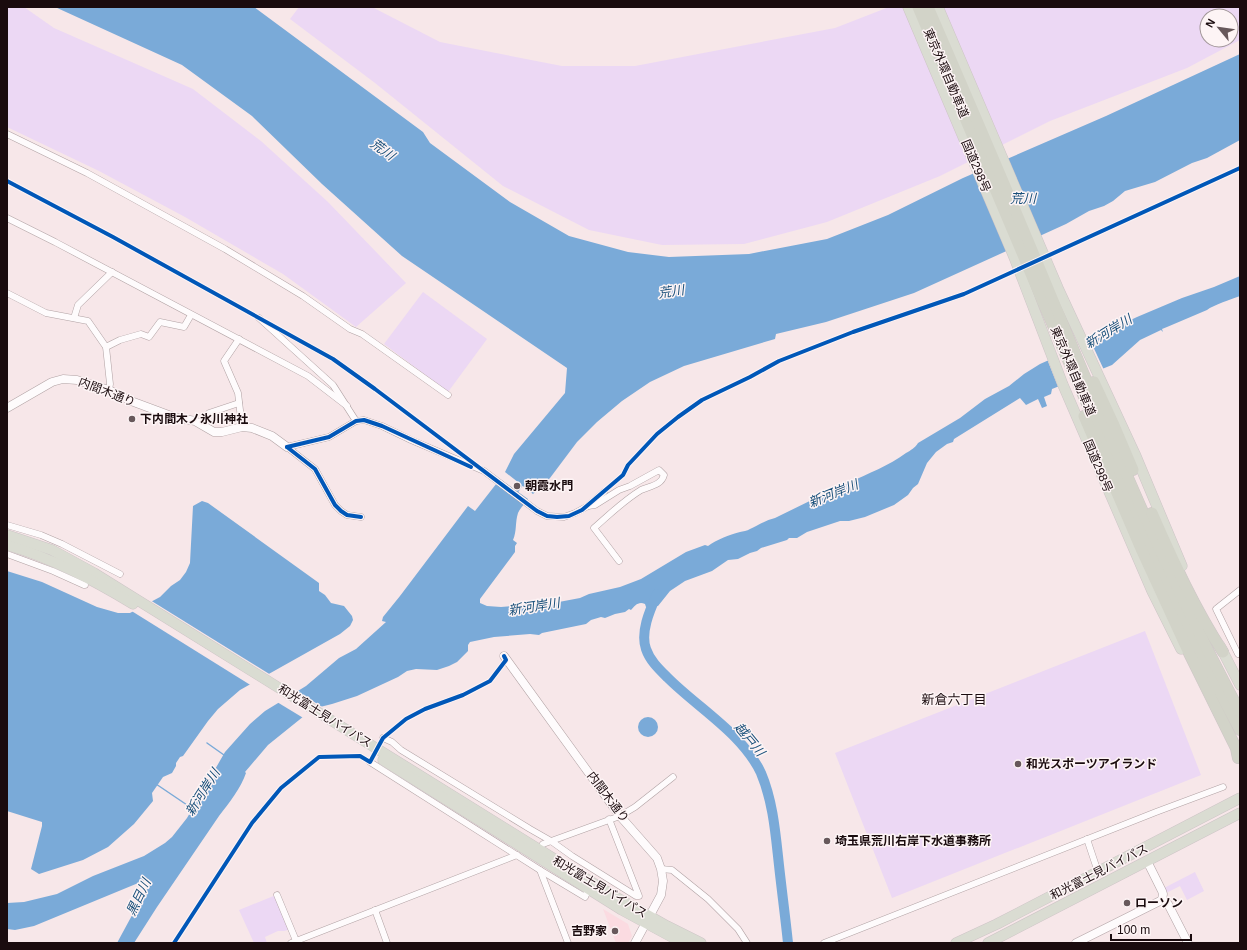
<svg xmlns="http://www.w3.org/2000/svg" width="1247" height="950" viewBox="0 0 1247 950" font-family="Arial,'Noto Sans JP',sans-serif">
  <rect width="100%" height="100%" fill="#f7e7e9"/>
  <polygon fill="#fbdbe1" points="603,909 628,924 632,936 628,943 616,943"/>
  <g fill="#ecd8f4" fill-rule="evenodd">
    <polygon points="7,7 24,7 54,28 193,89 261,141 328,202 406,283 356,327 283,274 185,217 99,171 7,127"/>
    <path d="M 299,7 L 372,7 L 440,42 L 562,66 L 635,66 L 835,28 L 889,7 L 1240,7 L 1240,40 L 1187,68 L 1050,121 L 940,176 L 827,222 L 744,244 L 662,245 L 589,230 L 503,186 L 375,83 L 290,19 ZM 1207,16 L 1231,16 L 1231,40 L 1207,40 Z"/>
    <polygon points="423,292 487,339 448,392 384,344"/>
    <polygon points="1145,631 1201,775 892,898 835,753"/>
    <polygon points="1195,872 1204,891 1187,900 1180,886 1166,893 1164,888"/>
    <polygon points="276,895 288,928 288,930 284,931 278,931 265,937 267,943 254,943 239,910"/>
  </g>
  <g fill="#7aaad8">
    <polygon points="55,7 254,7 423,132 430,143 510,202 569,236 628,252 669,257 749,254 827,239 888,215 963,178 1106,116 1240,54 1240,140 1207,158 1192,163 1155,182 1125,191 1113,201 1104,206 1089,211 1066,224 914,293 826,322 776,334 775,339 684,366 650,382 622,401 597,422 577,442 550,478 533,494 505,472 514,454 565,393 567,368 402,256 322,184 252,116 182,65"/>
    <path d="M 1240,276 L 1240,296 C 1232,299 1213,305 1207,310 L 1167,327 L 1162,329 L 1163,332 L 1161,330 L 1140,340 L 1112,365 L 1052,389 L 1051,394 L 1044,397 L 1047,406 L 1042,408 L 1038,399 L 1026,405 L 1020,398 L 954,439 L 953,442 L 947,444 L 936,452 L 927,463 L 918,484 L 913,488 L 908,495 L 894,505 L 865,517 L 849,521 L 840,521 L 807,532 L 797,538 L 789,538 L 787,540 L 761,548 L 757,551 L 750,553 L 738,559 L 728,560 L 712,571 L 685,581 L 670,591 L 658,606 L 646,607 L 645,604 C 638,601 635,606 631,610 L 629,609 L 625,612 L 615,614 L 605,618 L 601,617 L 591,620 L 586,624 L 542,633 L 539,635 L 530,634 L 494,637 L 470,642 L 468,645 L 468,651 L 457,662 L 449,666 L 437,670 L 416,669 L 407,671 L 398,677 L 357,696 L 332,704 L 320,707 L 304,716 L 268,745 L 245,772 L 246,773 C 241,788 229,803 219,816 L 157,907 L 134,943 L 117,943 L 143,895 L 152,882 L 148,879 L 34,926 L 15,930 L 7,929 L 7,903 L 24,902 L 57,894 L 93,876 L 144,856 L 165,843 L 172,837 L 187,818 L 225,752 L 250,724 L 265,711 L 306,686 L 339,658 L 356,649 L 386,622 L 382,621 L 383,617 L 400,596 L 468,506 L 475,511 L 500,479 L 528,499 C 525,504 520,508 518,513 C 515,522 517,531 513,540 L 517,543 L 515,546 L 515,552 L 480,599 L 480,603 L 487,606 L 501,607 L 527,605 L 533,607 L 537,605 L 543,605 L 580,598 L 589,594 L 620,587 L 641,579 L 686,552 L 705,545 L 708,546 C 716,540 731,534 740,532 C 743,531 747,531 750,529 C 757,526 766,520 775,518 L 826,493 C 834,492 841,486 849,483 C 868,473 889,466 906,453 C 911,450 915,448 918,443 L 960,418 L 985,399 L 1009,386 L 1024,374 L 1040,364 L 1099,338 L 1107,331 L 1137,317 L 1182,298 L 1214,287 Z"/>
    <polygon points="202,501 208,503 319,583 319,591 325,595 331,603 344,606 352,616 353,620 350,626 340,634 240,690 218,709 208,721 183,756 180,757 176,763 176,766 172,773 163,777 152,793 153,801 134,824 108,847 83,860 39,874 31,869 42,826 42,822 7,811 7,571 42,582 97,607 118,613 130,613 160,597 171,586 180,580 186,572 190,563 193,506"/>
    <circle cx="648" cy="727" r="10"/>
  </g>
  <g fill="#f7e7e9">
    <polygon points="1090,340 1104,370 1059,389 1047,359"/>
    <polygon points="150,600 271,675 252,686 130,610"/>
    <polygon points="295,690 324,708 305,719 277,702"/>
  </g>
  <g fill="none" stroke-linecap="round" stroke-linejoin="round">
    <g stroke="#7aaad8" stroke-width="1.5">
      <polyline points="207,743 224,755"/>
      <polyline points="156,784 193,809"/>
    </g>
    <polyline stroke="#7aaad8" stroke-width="5.5" points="512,496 525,478"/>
    <path stroke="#7aaad8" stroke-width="10" d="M 657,594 C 650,610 640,632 646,649 C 650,661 660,670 668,678 C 698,708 743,734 761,773 C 772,799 775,828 778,856 C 781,885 785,914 788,943"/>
    <g stroke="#b1a2a4" stroke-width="7">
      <g id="minor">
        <polyline points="7,134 87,173 225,249 303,296 350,329 362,334 448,395"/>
        <polyline points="7,218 55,242 308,376 347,406"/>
        <polyline points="7,293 46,313 88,321 106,347 110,384 109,390"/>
        <polyline points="74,318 78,305 112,272"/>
        <polyline points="259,318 333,385 356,421"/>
        <polyline points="239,339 224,361 238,393 242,427"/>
        <polyline points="106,347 120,340 141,334 149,337 160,322 184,327 191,315"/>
        <polyline points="200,423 209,413 239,403"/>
        <polyline points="287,447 329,437 356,421 364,420 382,426 411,440 484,471 537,511 547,516 564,517 575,513 588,506 604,492"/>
        <polyline points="287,447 315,469 335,505 341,511 347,515 361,517"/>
        <path d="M 588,506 L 595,505 L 619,490 L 630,486 L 659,470 L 664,475 C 661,486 649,486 641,490 C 623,501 609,515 594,528 L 619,561"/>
        <polyline points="7,525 41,535 62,544 120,574"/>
        <polyline points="7,554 53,571 84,585 85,585"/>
        <polyline points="1240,590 1216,609 1238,654 1240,653"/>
        <polyline points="383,738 392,742 401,750 530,829 551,841 572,856 636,896 639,896 609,819"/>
        <polyline points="370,762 540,870 568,943"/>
        <polyline points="1087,839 1098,872"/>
        <polyline points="543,844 620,816 635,807 673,777"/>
        <polyline points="661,869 672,870 708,899 738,929 747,943"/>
        <polyline points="540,870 585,897 588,890"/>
        <polyline points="277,895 297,943"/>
        <polyline points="375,910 387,943"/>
        <polyline points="291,943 517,855"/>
        <polyline points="824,943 1156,812 1223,787"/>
      </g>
    </g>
    <g stroke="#b1a2a4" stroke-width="9">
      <g id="tertiary">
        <polyline points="7,408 52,382 63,379 77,380 109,390 131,401 174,417 195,421 214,432 222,432 242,427 252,428 272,436 287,447"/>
        <polyline points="504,656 620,816 657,858 661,869 663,881 661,895 635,943"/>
        <polyline points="1147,861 1162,891 1163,894 1162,900"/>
        <polyline points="1076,943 1162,900 1168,904 1188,943"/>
      </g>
    </g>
    <g stroke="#cec5c7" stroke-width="11">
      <g id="trunk">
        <polyline points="908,7 1014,257 1063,385 1152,591 1181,649"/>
        <polyline points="938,7 1058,288 1135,454 1182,566"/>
        <polyline points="7,535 52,550 94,573 614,896 667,926 701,943"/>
        <path d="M 7,545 C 52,558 93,580 133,604"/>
        <polyline points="1220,646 1240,685"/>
        <polyline points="383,760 622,910 683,943"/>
        <polyline points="956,943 997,924 1240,798"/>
        <polyline points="988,943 1240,813"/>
      </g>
    </g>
    <g stroke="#cec5c7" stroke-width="12">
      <g id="motorway">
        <polyline points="918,7 1045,307 1156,562 1196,647 1240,730"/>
        <path d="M 928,7 C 971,106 1013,204 1054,303 C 1112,442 1169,580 1240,712"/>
        <polyline points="1094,382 1113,423 1133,470"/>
        <polyline points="1084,416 1142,551 1189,653 1236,748 1238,758"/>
        <path d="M 1152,513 C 1173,561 1195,609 1223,652"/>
      </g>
    </g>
    <use href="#minor" stroke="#fefbfc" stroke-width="6"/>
    <use href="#tertiary" stroke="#fefbfc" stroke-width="8"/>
    <use href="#trunk" stroke="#dadcd2" stroke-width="10"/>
    <use href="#motorway" stroke="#d2d3c8" stroke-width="11"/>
    <g stroke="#fdf4f5" stroke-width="6">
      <g id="cycleway">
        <polyline points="7,181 113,237 333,359 375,389 537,511 547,516 557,517 569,516 582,510 616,481 623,475 628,465 657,434 678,417 702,400 750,377 779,361 853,332 964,294 1240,168"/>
        <polyline points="287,447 329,437 356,421 364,420 382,426 471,467"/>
        <polyline points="287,447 315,469 335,505 341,511 347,515 361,517"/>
        <polyline points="174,943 252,823 281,788 319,757 360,756 370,762 383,738 406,719 425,709 463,695 490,681 506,660 504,656"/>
      </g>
    </g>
    <use href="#cycleway" stroke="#0057b8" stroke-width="4"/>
  </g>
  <g fill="#67585b" stroke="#fdf4f5" stroke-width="1.5">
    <circle cx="132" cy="419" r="4"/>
    <circle cx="517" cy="486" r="4"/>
    <circle cx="1018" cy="764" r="4"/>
    <circle cx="827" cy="841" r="4"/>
    <circle cx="1127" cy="903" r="4"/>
    <circle cx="615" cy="931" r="4"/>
  </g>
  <g text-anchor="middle" stroke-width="3" stroke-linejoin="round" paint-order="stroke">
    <g font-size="12" fill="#1a0b0e" stroke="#fdf4f5">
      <text transform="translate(946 73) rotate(67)" y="4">東京外環自動車道</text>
      <text transform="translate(976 166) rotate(67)" y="4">国道298号</text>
      <text transform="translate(1073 371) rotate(67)" y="4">東京外環自動車道</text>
      <text transform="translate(107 392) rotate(21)" y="4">内間木通り</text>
      <text transform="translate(1098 466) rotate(67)" y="4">国道298号</text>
      <text transform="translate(325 716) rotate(32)" y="4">和光富士見バイパス</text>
      <text transform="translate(608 797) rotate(53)" y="4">内間木通り</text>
      <text transform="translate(1099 872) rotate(-27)" y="4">和光富士見バイパス</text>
      <text transform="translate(600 887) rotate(31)" y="4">和光富士見バイパス</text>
    </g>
    <g font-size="12" font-weight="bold" fill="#1a0b0e" stroke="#fdf4f5" text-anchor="start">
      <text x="140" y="423">下内間木ノ氷川神社</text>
      <text x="525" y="490">朝霞水門</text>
      <text x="1026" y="768">和光スポーツアイランド</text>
      <text x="835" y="845">埼玉県荒川右岸下水道事務所</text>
      <text x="1135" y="907">ローソン</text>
      <text x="607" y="935" text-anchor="end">吉野家</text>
    </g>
    <g font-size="13" font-style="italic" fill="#174e79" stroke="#fdf4f5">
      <text transform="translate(383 149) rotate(36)" y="5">荒川</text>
      <text x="1023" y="203">荒川</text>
      <text transform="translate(671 291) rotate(-8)" y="5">荒川</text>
      <text transform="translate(1108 331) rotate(-31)" y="5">新河岸川</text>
      <text transform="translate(833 493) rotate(-22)" y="5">新河岸川</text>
      <text transform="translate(534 606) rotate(-9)" y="5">新河岸川</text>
      <text transform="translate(750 739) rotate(50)" y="5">越戸川</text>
      <text transform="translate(202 792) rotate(-58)" y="5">新河岸川</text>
      <text transform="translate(138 897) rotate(-64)" y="5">黒目川</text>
    </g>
    <g font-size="13" fill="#1a0b0e" stroke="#fdf4f5">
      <text x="954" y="704">新倉六丁目</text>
    </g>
  </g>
  <rect width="1247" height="950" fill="none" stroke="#1a0b0e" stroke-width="16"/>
  <g transform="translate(1219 28) rotate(299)"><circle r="19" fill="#fdf4f5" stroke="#a29799"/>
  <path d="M0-3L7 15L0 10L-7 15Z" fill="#67585b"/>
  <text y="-6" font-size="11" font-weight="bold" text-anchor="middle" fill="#1a0b0e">N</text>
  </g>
  <path d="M1111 934v6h80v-6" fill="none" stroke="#1a0b0e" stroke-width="2"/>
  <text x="1117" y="934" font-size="12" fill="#1a0b0e" stroke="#fdf4f5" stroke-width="3" paint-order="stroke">100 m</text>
</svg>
